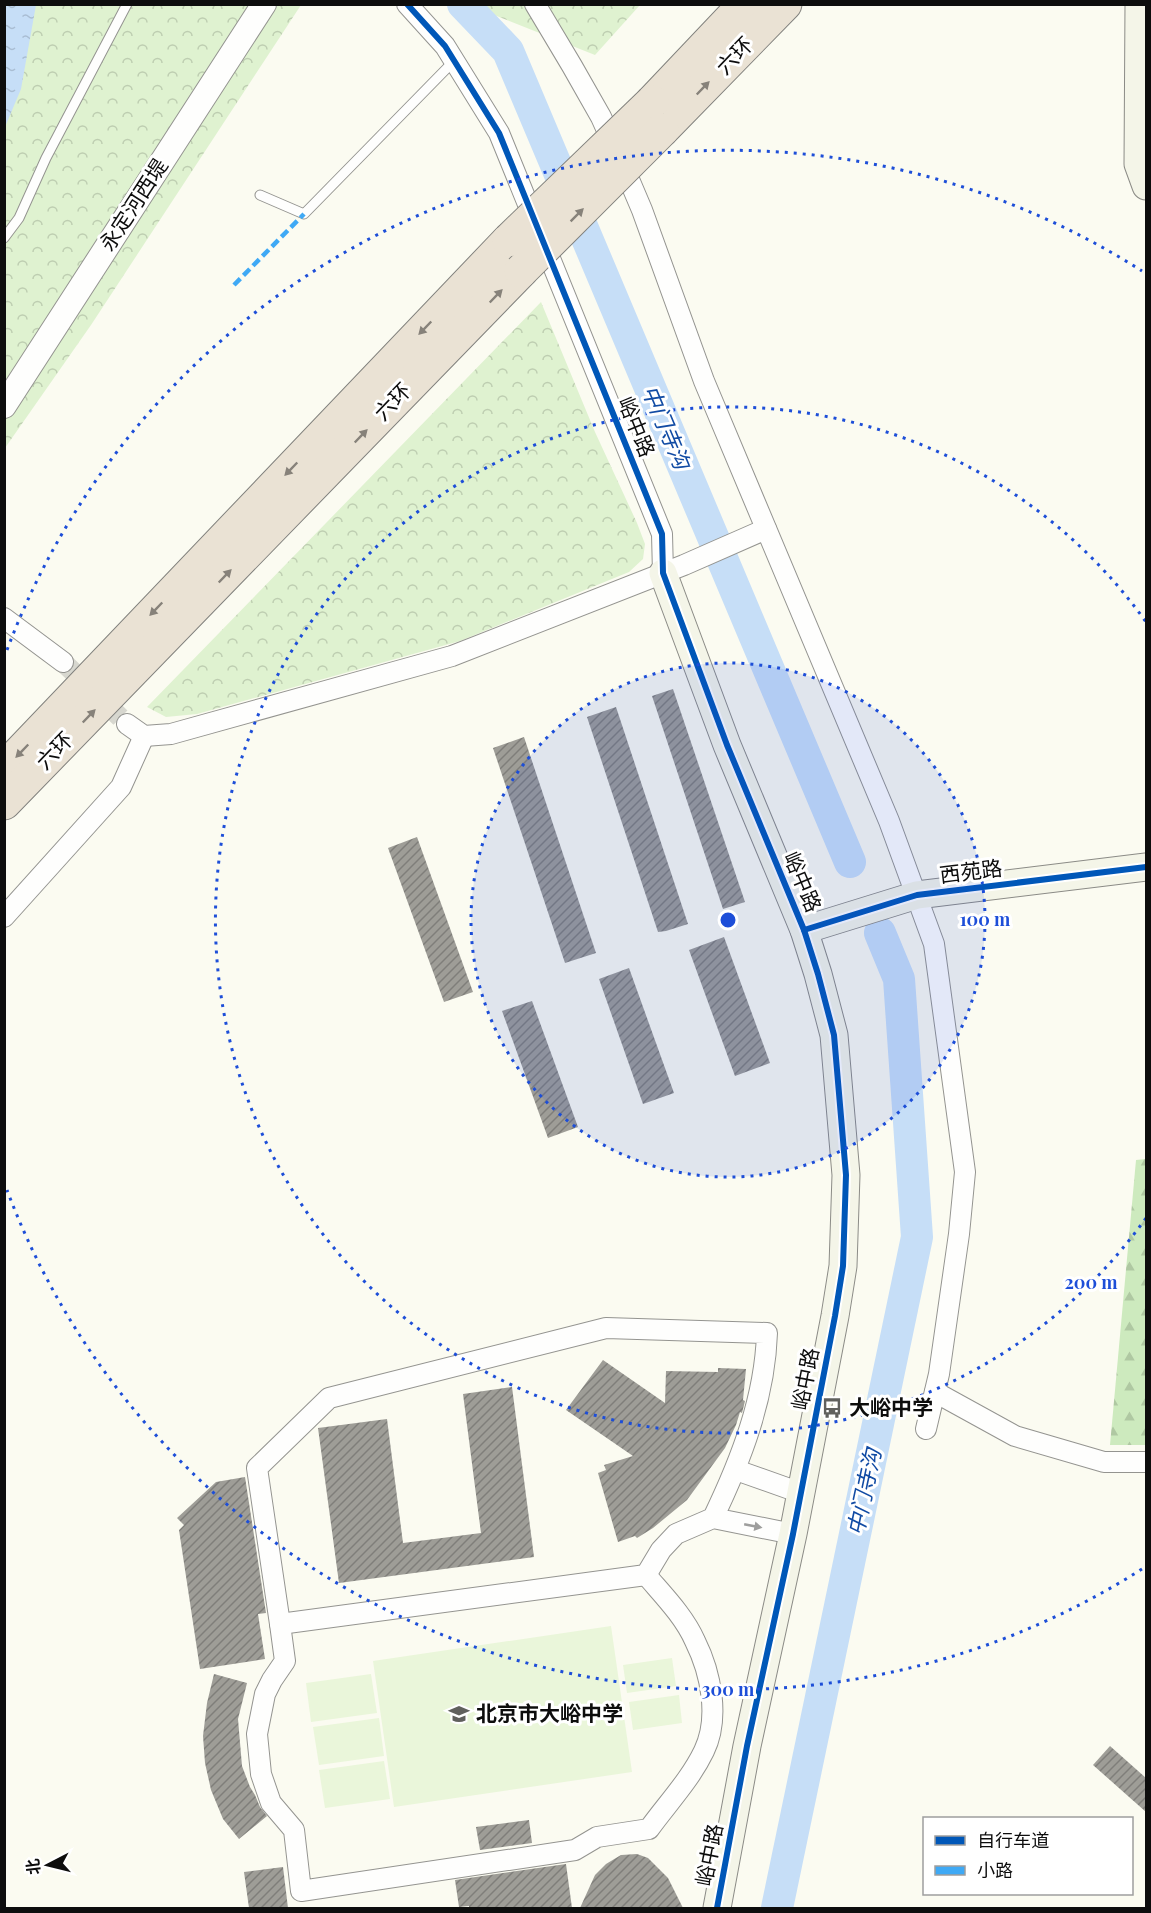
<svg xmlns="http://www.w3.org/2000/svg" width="1151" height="1913" viewBox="0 0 1151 1913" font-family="'Playfair Display','Noto Sans SC',serif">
  <defs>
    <pattern id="forest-firs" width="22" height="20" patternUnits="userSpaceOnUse" patternTransform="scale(1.5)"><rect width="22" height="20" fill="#cdeabe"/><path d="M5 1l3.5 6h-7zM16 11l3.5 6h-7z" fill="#afc8a2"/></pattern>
    <pattern id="park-crowns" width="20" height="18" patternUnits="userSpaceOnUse" patternTransform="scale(1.5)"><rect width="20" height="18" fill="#dff2d0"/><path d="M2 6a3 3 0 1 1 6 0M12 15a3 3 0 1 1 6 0" fill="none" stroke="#beceb1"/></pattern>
    <pattern id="water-ripples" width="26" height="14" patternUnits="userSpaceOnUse" patternTransform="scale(1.5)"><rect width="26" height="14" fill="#c6def7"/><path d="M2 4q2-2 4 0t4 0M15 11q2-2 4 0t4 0" fill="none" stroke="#a9bdd3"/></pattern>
    <pattern id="building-hatch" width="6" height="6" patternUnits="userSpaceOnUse" patternTransform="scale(1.5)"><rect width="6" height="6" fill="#9e9d97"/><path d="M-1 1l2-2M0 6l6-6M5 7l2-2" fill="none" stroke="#7f7e7a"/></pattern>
  </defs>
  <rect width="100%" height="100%" fill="#fbfbf1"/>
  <polygon fill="url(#forest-firs)" points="1146,1159 1146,1445 1110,1445 1136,1160"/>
  <g fill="url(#park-crowns)">
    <polygon points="5,5 301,5 91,325 5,448"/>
    <polygon points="469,5 640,5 595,55"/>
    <polygon points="541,302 595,432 637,523 645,544 643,559 629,572 460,641 197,714 166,717 147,707"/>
  </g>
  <g fill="#eaf6da">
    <polygon points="611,1626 632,1772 394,1807 373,1661"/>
    <polygon points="672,1658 676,1686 627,1693 623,1665"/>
    <polygon points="371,1674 377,1713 311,1722 306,1683"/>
    <polygon points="679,1695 682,1723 633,1730 629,1702"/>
    <polygon points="379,1718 384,1756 319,1765 313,1727"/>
    <polygon points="384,1761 390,1799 325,1808 319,1770"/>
  </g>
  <polygon fill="url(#water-ripples)" points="6,5 36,5 21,89 5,127"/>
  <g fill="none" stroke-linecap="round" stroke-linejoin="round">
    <g stroke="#c6def7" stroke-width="32">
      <polyline points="463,4 508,51 850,862"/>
      <polyline points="777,1908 917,1237 899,979 880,933"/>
    </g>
  </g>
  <g fill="url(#building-hatch)">
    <polygon points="673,689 745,902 723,909 652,696"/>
    <polygon points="616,707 688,924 666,931 658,932 587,717"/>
    <polygon points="524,737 596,953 565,963 493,748"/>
    <polygon points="417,837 473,992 444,1002 388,848"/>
    <polygon points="724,937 770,1063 735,1076 689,950"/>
    <polygon points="629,968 674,1093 643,1104 599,979"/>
    <polygon points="532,1001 578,1127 548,1138 502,1011"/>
    <polygon points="603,1360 665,1403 666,1371 718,1372 718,1368 746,1369 743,1400 745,1401 742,1413 740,1412 736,1425 725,1448 687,1500 653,1528 637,1538 635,1536 618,1542 598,1473 606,1470 604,1465 633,1456 566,1410"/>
    <polygon points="512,1387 534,1557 339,1583 318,1428 387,1419 403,1543 481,1533 463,1394"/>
    <polygon points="245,1477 266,1613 258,1614 265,1659 200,1669 179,1530 184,1525 177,1518 216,1482"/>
    <polygon points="214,1674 247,1683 238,1719 242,1766 250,1787 255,1795 260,1807 267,1816 239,1839 223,1819 211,1790 205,1763 203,1736 207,1703"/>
    <polygon points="1110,1746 1146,1778 1146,1812 1093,1765"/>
    <polygon points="529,1820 532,1843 480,1850 476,1827"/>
    <polygon points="637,1854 648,1858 668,1878 683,1908 580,1908 595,1875 606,1864 621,1855"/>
    <polygon points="566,1864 572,1908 469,1908 469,1906 459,1907 455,1880"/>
    <polygon points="283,1867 288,1908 249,1908 244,1872"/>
  </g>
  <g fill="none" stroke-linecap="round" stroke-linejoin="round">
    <polyline stroke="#d7d7cf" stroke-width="20" stroke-dasharray="20 10" stroke-linecap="butt" points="63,662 127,724"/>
    <g stroke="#949490" stroke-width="11">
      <g id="service">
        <polyline points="260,195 304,214 454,61"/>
        <polyline points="4,238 19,218 46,158 127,4"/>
      </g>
    </g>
    <g stroke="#949490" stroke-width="22">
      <g id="minor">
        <polyline points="407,4 445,46 499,133 662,534 663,573"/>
        <polyline points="535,4 572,66 601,117 625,170 642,210 704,381 889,821 934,944 965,1172 959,1234 939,1374 926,1429"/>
        <polyline points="4,618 63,662"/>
        <polyline points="127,724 144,736 171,734 452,656 684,565 766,529"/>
        <polyline points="4,917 121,787 144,736"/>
        <polyline points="935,1392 1015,1436 1104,1462 1146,1462"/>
        <polyline points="736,1470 801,1493"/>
        <path d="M 713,1518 C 741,1460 765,1398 767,1333 L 606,1328 L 329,1398 L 257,1468 L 280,1624 L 646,1575 L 661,1550 L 676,1534 L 713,1518 L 793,1534"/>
        <path d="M 280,1624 L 285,1661 L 272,1680 L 265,1694 L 257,1734 L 261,1774 L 271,1803 L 294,1830 L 301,1891 L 575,1850 L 597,1837 L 649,1829 C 667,1804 690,1780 704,1751 C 720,1718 711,1673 695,1641 C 684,1616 663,1595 646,1575"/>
      </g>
    </g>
    <g stroke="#949490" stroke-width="26">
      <polyline id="tertiary" points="4,406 264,4"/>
    </g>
    <g stroke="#8b8b86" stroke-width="29">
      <g id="secondary">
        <polyline points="1139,4 1138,164 1146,186"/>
        <polyline points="663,573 727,745 804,930 818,974 834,1035 846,1175 843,1266 835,1316 793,1534 747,1746 717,1908"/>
        <polyline points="804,930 917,895 1146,867"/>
      </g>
    </g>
    <g stroke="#81817d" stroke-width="35">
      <g id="motorway">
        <polyline points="652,102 745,4"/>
        <polyline points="662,130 785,4"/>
        <polyline points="4,769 509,240"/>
        <polyline points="4,803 521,271"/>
      </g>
    </g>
    <use href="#service" stroke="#fefefd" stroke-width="9"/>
    <use href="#minor" stroke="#fefefd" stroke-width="20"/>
    <use href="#tertiary" stroke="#fefefd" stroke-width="24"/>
    <use href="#secondary" stroke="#f4f5e8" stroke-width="27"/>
    <use href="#motorway" stroke="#eae2d4" stroke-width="33"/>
    <g stroke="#81817d" stroke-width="35" stroke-linecap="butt">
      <g id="motorway-bridge">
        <polyline points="509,240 652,102"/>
        <polyline points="521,271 662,130"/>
      </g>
    </g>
    <use href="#motorway-bridge" stroke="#eae2d4" stroke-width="33"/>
    <polyline stroke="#3fa9f5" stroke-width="4.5" stroke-dasharray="9 4.5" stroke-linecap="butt" points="234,285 304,214"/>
    <g stroke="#fff" stroke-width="10">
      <g id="cycleway">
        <polyline points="407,4 445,46 499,133 662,534 663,573 727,745 804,930 818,974 834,1035 846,1175 843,1266 835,1316 793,1534 747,1746 717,1908"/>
        <polyline points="804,930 917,895 1146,867"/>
      </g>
    </g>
    <use href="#cycleway" stroke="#0057b8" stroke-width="6"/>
  </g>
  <defs><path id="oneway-solid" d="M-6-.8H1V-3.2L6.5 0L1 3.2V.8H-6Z" transform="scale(1.5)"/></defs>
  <g fill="#87827a">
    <use href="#oneway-solid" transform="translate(703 88) rotate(-46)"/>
    <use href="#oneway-solid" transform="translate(577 215) rotate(-45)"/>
    <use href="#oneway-solid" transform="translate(496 296) rotate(-46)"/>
    <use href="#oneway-solid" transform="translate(425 328) rotate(134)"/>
    <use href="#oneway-solid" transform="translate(361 436) rotate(-46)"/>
    <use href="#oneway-solid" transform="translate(291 469) rotate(134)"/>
    <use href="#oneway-solid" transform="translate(225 576) rotate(-46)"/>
    <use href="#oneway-solid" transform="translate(156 609) rotate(134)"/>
    <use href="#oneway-solid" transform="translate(89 716) rotate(-46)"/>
    <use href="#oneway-solid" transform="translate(22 751) rotate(134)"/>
  </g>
  <use fill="#9e9e9d" href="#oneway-solid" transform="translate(753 1526) rotate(11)"/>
  <circle cx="728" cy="920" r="257" fill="#1d4ed8" fill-opacity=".12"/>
  <g fill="none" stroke="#1d4ed8" stroke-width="3" stroke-dasharray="3 6">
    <circle cx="728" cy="920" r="257"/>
    <path d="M1146 1218A513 513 0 1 1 1146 622"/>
    <path d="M1142 1569A770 770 0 0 1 7 1190M7 650A770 770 0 0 1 1142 271"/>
  </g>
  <defs>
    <g id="bus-bare" transform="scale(1.62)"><path d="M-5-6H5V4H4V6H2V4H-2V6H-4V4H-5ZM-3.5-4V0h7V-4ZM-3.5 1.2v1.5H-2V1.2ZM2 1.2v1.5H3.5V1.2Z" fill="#60605d" stroke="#fff" stroke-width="2.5" paint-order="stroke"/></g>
    <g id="school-bare" transform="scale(1.62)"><path d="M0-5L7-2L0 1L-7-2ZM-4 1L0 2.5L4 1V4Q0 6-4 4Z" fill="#60605d" stroke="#fff" stroke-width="2.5" paint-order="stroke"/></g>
  </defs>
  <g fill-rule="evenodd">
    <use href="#bus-bare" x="832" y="1408"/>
    <use href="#school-bare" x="459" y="1714"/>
  </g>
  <g text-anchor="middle" stroke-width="6" stroke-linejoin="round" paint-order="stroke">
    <g font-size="21" fill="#0d0d0d" stroke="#fff">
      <text transform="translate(735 56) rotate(-46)" y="7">六环</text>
      <text transform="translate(134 205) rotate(-57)" y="7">永定河西堤</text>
      <text transform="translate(393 402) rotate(-46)" y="7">六环</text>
      <text transform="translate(636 427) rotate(68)" y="7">峪中路</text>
      <text transform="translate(55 751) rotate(-46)" y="7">六环</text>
      <text transform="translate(971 872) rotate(-7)" y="7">西苑路</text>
      <text transform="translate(802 882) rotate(67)" y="7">峪中路</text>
      <text transform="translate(806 1379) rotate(-79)" y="7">峪中路</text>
      <text transform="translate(710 1855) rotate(-79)" y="7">峪中路</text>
    </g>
    <g font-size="21" font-weight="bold" fill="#0d0d0d" stroke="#fff" text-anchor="start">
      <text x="849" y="1415">大峪中学</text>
      <text x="476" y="1721">北京市大峪中学</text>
    </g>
    <g font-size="22" font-style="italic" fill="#114ba4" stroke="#fff">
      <text transform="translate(666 427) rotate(67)" y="8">中门寺沟</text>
      <text transform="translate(864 1492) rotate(-78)" y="8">中门寺沟</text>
    </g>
  </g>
  <circle cx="728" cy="920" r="9" fill="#1d4ed8" stroke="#fff" stroke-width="3"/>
  <g font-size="18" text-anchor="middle" font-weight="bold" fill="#1d4ed8" stroke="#fff" stroke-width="6" stroke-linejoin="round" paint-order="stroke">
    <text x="985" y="926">100 m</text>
    <text x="1091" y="1289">200 m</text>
    <text x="728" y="1696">300 m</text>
  </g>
  <rect width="1151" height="1913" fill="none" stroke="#0d0d0d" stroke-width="12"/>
  <rect x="923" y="1817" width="210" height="78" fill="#ffffff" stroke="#9e9e9e" stroke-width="1.5"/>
  <rect x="935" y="1836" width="30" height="9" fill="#0057b8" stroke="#9e9e9e" stroke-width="1.5"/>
  <text x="977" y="1847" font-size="18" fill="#0d0d0d">自行车道</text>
  <rect x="935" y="1866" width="30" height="9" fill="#3fa9f5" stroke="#9e9e9e" stroke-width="1.5"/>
  <text x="977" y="1877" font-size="18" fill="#0d0d0d">小路</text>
  <g transform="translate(48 1865) rotate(263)" stroke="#ffffff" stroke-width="4.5" paint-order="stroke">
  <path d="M0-4.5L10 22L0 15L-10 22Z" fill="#0d0d0d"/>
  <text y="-9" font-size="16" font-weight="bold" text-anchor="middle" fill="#0d0d0d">北</text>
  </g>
</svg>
